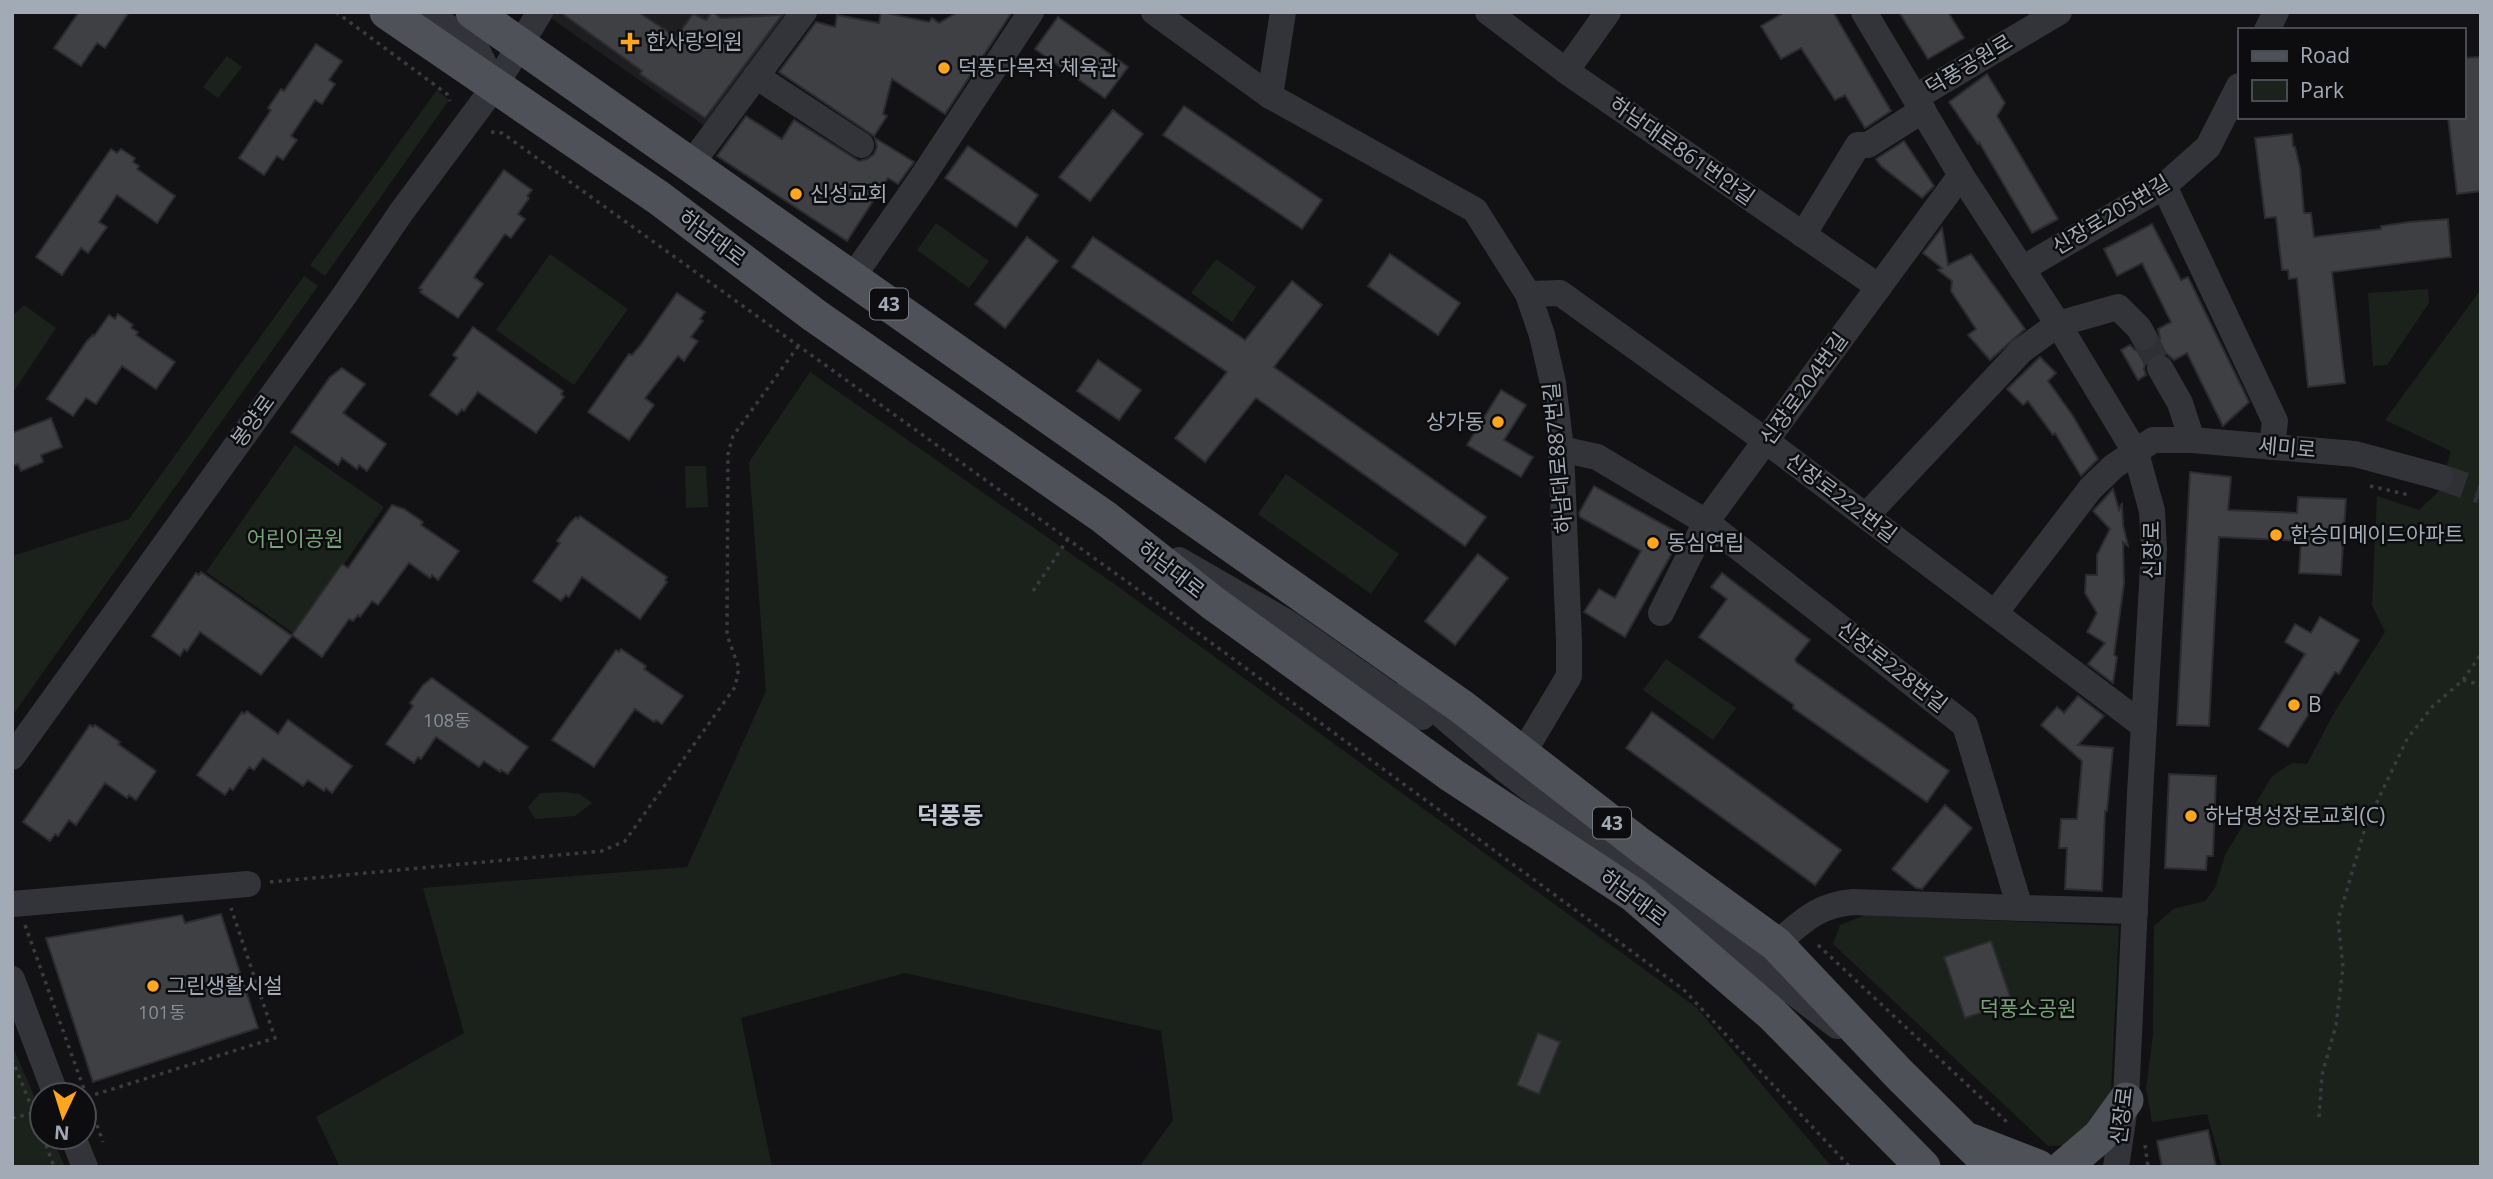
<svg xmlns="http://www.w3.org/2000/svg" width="2493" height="1179" viewBox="0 0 2493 1179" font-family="'Open Sans','Noto Sans KR',sans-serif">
  <rect width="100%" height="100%" fill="#121214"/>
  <polygon fill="#1e1e21" points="542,12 797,12 712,131"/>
  <g fill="#1a221b">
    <polygon points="227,56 242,67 218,98 203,87"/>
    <polygon points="437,90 449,100 325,276 310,265"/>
    <polygon points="936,223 989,261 969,288 917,250"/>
    <polygon points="550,254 628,309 574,385 496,330"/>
    <polygon points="1216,259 1256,287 1232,322 1191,293"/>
    <polygon points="304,276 318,286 12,716 12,556 129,519"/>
    <polygon points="2428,289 2429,303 2387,365 2373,366 2368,293"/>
    <polygon points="2481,289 2481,1167 2222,1167 2207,1114 2152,1122 2146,1088 2153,1035 2154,926 2173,909 2205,901 2215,888 2225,855 2272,776 2292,763 2307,764 2334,713 2385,632 2372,605 2377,496 2419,510 2438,492 2451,451 2385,420"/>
    <polygon points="24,305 56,328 12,394 12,316"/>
    <polygon points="810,372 1120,588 1696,1007 1832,1167 1139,1167 1173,1120 1161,1031 905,973 741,1018 772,1167 340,1167 316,1117 464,1033 423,888 687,867 766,691 749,462"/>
    <polygon points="295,445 384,507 295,634 206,572"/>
    <polygon points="685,466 706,466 708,507 686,508"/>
    <polygon points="1286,474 1399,554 1371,594 1258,514"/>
    <polygon points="1666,659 1736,708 1713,740 1643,690"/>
    <polygon points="564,792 580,794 592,803 575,816 535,819 528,807 540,793"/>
    <polygon points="1865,915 2119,926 2111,1093 2071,1145 2048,1146 1833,944 1840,925"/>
    <polygon points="12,1045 42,1114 42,1137 52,1137 65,1167 12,1167"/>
  </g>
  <g fill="#3e4044" stroke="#2c2c30" stroke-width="2">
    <polygon points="79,12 129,12 105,48 97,43 81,66 54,48"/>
    <polygon points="560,12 638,12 676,37 693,14 706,20 712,12 721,18 782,15 705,118 640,74 642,71"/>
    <polygon points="881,12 929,22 932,18 939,23 958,12 1012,12 945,114 892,79 883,114 887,116 874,136 779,72 816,22 835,27 837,15 879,23"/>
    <polygon points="1785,12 1833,12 1891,111 1865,128 1845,95 1835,100 1801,48 1781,59 1761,26"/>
    <polygon points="1899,12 1948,12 1964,38 1928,59"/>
    <polygon points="1058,17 1128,67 1105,98 1035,49"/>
    <polygon points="316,44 342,61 329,80 335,84 322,104 315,100 291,136 297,140 283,160 277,156 264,175 239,158 271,110 268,108 281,89 284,91"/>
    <polygon points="2480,57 2481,191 2457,194 2448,117 2463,117 2463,58"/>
    <polygon points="1987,74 2005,103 1997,116 2058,219 2032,233 1979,142 1978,144 1949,102"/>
    <polygon points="1184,106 1322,200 1302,229 1163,135"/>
    <polygon points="1113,110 1143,134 1090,201 1059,177"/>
    <polygon points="746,116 782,139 794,120 859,161 867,159 874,154 877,147 875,138 914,162 898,184 888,178 847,241 717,156"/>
    <polygon points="2292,134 2293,146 2295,147 2300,168 2304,213 2311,213 2314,237 2381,229 2381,226 2409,222 2448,219 2451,257 2332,272 2345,383 2308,387 2297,278 2289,279 2288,270 2282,270 2276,217 2265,218 2255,138"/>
    <polygon points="1904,141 1934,186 1922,198 1881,166 1876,159"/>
    <polygon points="968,146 1038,195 1016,227 945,178"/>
    <polygon points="111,149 117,153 121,149 135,158 133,162 139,166 137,169 175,196 157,223 117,195 99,222 107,227 88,253 81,248 62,275 36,257"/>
    <polygon points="504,170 532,190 527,196 529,198 518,214 525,219 511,238 505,234 474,277 483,284 458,318 420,292 422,290 419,288"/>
    <polygon points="2152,224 2181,280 2188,277 2249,402 2223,426 2187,353 2174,360 2167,354 2161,352 2153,354 2146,361 2144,369 2146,375 2138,380 2121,350 2130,345 2135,350 2143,353 2152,350 2157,346 2160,338 2158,329 2171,322 2142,263 2117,276 2104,249"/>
    <polygon points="1942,228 1948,265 1971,254 2025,329 1990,360 1968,335 1976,329 1951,291 1952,281 1938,270 1942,268 1923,253"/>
    <polygon points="1027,237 1058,261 1005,328 975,304"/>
    <polygon points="1093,237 1245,340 1292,281 1322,305 1274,367 1486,517 1465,546 1256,398 1205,462 1175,438 1227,372 1072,267"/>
    <polygon points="1390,254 1460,303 1438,335 1368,286"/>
    <polygon points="677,293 705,312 700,319 703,321 691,337 698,341 684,361 678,356 645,398 654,405 629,440 588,412 629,354 632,355 640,346"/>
    <polygon points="118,314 133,325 131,328 138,332 136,335 175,362 156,389 122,366 96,404 86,398 73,416 47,399 87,341 93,335 94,336 109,315 115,319"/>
    <polygon points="473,327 563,391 561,394 564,397 536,433 478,392 464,411 462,409 457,415 430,395 457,358 453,355"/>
    <polygon points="2040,357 2056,373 2048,381 2073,416 2098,459 2081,476 2055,433 2053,435 2028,401 2023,405 2007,389"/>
    <polygon points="1098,360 1141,390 1119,420 1077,391"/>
    <polygon points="342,368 365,384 343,413 386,444 367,471 359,465 357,469 342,458 338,465 291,432 330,377"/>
    <polygon points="1501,390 1526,405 1504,440 1533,457 1521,477 1467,445"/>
    <polygon points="51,418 62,447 41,455 43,462 21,471 18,464 12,466 12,433"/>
    <polygon points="2190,472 2231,477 2228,510 2297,513 2298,497 2346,499 2341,575 2299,573 2301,541 2219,537 2209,726 2177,725"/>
    <polygon points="1594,486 1682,535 1625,637 1584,612 1599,589 1615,598 1641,551 1580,517 1579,513"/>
    <polygon points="2113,489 2119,510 2122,503 2123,525 2128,546 2123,542 2124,584 2114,655 2117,657 2113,683 2088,664 2105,643 2087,632 2097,613 2085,593 2086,575 2097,575 2097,555 2110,529 2093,511"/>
    <polygon points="392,505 404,509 423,522 421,525 459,551 438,580 432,575 430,578 409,563 378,605 372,601 360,617 358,615 353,621 349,619 322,657 292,635 342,564 348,568"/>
    <polygon points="580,516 667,577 665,580 667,582 640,619 582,577 569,597 566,595 561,601 533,581 560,543 557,541 570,523 576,517 578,519"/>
    <polygon points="1478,554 1508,578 1455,645 1425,621"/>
    <polygon points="201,572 292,636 261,675 200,632 187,651 184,649 180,656 152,636 191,580 196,573 199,575"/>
    <polygon points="1722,573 1810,640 1795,659 1796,662 1949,771 1927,802 1793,708 1794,705 1699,637 1727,599 1711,587"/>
    <polygon points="2320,617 2359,640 2339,674 2335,672 2288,747 2259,729 2305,654 2285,642 2295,624 2311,633"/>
    <polygon points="621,649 646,666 644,669 683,696 662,724 656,720 654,722 635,709 594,767 552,740 616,650 619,652"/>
    <polygon points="432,678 528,747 508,774 501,770 500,772 484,761 479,767 436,737 421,759 418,757 414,763 386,744 413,706 410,703 423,685"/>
    <polygon points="2078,696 2104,716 2078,745 2113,748 2107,811 2105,811 2102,891 2065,889 2067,848 2059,848 2061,819 2077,819 2082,761 2041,725 2057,707 2064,713"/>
    <polygon points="247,711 278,734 288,720 352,766 332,793 326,788 324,791 308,780 303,786 263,758 254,770 249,767 233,790 230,788 225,795 197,775 242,712 244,714"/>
    <polygon points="1652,712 1841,850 1815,885 1626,748"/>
    <polygon points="90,725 93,727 95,725 101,729 120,742 118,744 156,771 136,800 129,795 127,798 105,783 76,825 69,820 58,836 55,834 50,841 23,822"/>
    <polygon points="2169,774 2216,776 2213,856 2207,856 2206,870 2165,868"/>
    <polygon points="1945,805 1972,828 1922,889 1916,888 1892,869"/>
    <polygon points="221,914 258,1028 93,1082 46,938 182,915 185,923"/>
    <polygon points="1991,941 2012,1002 1965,1018 1944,957"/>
    <polygon points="1538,1033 1560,1042 1539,1094 1517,1085"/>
    <polygon points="2208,1130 2216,1167 2162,1167 2157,1141"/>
  </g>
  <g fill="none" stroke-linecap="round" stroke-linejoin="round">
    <g stroke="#2f3034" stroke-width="26" stroke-dasharray="26 13" stroke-linecap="butt">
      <polyline points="2144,337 2160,368"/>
      <polyline points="2440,477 2481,491"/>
    </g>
    <g stroke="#393b40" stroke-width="3.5" stroke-dasharray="3.5 5" stroke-linecap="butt">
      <polyline points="336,12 447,94 450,101"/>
      <polyline points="491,132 502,133 1172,614 1683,989 1850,1167"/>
      <polyline points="2370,486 2409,495"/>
      <polyline points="2481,570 2481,584"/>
      <polyline points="1033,591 1068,539"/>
      <polyline points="2463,680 2481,685"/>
      <polyline points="270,882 602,851 625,841 735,687 739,668 727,635 728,454 733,436 799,345"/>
      <polyline points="25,925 103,1142"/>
      <polyline points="1818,945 2009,1124"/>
      <polyline points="12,1059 42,1133"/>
      <polyline points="87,1097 275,1038 231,908"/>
      <polyline points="2319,1117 2322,1075 2336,1025 2343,967 2338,920 2366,825 2407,739 2432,707 2463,680 2481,654"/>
      <polyline points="12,1118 34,1113"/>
      <polyline points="43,1137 54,1167"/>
      <polyline points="2145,1145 2148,1167"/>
    </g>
    <g stroke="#333439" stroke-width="26">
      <polyline points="427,12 475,46 494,84"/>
      <polyline points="1154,12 1270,96 1475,210 1528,294 1542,335 1553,383 1561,449 1569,641 1569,676 1523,753"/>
      <polyline points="1488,12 1566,71 1879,287"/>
      <polyline points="1864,12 1961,175 2058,324 2136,453 2152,511 2154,550 2140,794 2126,1100 2116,1167"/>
      <polyline points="2267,30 2276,12"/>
      <polyline points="1566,71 1608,12"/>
      <polyline points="756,76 861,145"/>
      <polyline points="1270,96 1283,12"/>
      <polyline points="1916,97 2059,12"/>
      <polyline points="691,164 804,12"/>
      <polyline points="2164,186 2275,421 2272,447"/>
      <polyline points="1803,235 1858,145 1868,145 1923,110"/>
      <polyline points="2022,269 2164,186 2208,147 2239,86"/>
      <polyline points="852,278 921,179 1031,12"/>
      <polyline points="1528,294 1560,293 1766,441 2144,726"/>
      <polyline points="2160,368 2180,403 2192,440"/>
      <polyline points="1561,449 1597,457 1706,522 1965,725 2020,908 2135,911"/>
      <polyline points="1866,516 2021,351 2058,324 2118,307 2139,328 2144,337"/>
      <polyline points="1179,560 1288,623 1422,717"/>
      <polyline points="1661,613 1706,522 1961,175"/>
      <polyline points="1995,613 2091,488 2114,466 2153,440 2192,440 2355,454 2440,477"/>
      <polyline points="1409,687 1503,768 1837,1026"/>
      <polyline points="12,757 344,296 402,211 495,86 540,12"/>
      <polyline points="12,904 248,884"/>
      <path d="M 1776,944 C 1802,922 1817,905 1853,902 L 2020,908"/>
      <polyline points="12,979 56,1095"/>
      <polyline points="73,1137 85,1167"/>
    </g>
    <g stroke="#4f5159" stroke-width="35">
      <polyline points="387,12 659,198 814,315 1104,517 1213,603 1453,776 1634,895 1772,1014 1923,1167"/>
      <polyline points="473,12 1462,707 1640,845 1776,944 1899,1074 1993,1167"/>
      <polyline points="1971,1141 2038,1167"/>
      <polyline points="2064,1167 2100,1136 2126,1100"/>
    </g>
  </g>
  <g fill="#ffa61f" stroke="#0d0d0f" stroke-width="2.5">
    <path d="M626.5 31.5h7v7h7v7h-7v7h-7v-7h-7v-7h7z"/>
    <circle cx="944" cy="68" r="7"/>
    <circle cx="796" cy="194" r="7"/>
    <circle cx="1498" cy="422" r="7"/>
    <circle cx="2276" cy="535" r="7"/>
    <circle cx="1653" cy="543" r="7"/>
    <circle cx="2294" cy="705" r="7"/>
    <circle cx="2191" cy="816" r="7"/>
    <circle cx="153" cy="986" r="7"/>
  </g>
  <g text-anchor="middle" stroke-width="5" stroke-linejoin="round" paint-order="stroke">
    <g font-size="18" fill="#89909a">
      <text x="447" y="727">108동</text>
      <text x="162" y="1019">101동</text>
    </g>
    <g fill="#0d0d0f" stroke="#757b84" stroke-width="2">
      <rect x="870" y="288.5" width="38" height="31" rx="5"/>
      <rect x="1593" y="807.5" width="38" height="31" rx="5"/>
    </g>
    <g font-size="19" font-weight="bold" fill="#a2aab6">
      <text x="889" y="311">43</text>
      <text x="1612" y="830">43</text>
    </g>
    <g font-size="21" fill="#a2aab6" stroke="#0d0d0f" text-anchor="start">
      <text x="646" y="49">한사랑의원</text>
      <text x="958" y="75">덕풍다목적 체육관</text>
      <text x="810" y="201">신성교회</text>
      <text x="1484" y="429" text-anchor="end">상가동</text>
      <text x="2290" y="542">한승미메이드아파트</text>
      <text x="1667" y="550">동심연립</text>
      <text x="2308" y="712">B</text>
      <text x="2205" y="823">하남명성장로교회(C)</text>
      <text x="167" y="993">그린생활시설</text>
    </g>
    <g font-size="21" fill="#a2aab6" stroke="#0d0d0f">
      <text transform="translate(1969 65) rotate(-31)" y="7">덕풍공원로</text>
      <text transform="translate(1682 151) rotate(35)" y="7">하남대로861번안길</text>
      <text transform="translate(2111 215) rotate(-31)" y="7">신장로205번길</text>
      <text transform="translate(712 238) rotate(37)" y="7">하남대로</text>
      <text transform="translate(1804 389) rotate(-54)" y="7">신장로204번길</text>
      <text transform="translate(253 421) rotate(-54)" y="7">봉양로</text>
      <text transform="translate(2287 448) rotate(5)" y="7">세미로</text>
      <text transform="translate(1558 458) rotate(-95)" y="7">하남대로887번길</text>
      <text transform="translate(1841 498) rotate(37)" y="7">신장로222번길</text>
      <text transform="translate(2152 550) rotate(-90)" y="7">신장로</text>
      <text transform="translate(1171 570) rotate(38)" y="7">하남대로</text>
      <text transform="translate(1892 667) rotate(38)" y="7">신장로228번길</text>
      <text transform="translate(1633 898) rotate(37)" y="7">하남대로</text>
      <text transform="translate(2122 1116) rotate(-83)" y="7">신장로</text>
    </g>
    <g font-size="21" fill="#78a378" stroke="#0d0d0f">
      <text x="295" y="546">어린이공원</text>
      <text x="2028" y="1016">덕풍소공원</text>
    </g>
    <g font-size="24" font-weight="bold" fill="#c4c8d2" stroke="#0d0d0f">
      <text x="950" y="824">덕풍동</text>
    </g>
  </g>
  <rect width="2493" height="1179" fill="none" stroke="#a2aab6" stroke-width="28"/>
  <rect x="2238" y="28" width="228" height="91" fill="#0d0d0f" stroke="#494c52" stroke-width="2"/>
  <rect x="2252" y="51" width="35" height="10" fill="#4f5159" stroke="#494c52" stroke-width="2"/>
  <text x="2300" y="63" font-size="21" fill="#a2aab6">Road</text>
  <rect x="2252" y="80" width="35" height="21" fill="#1a221b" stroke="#494c52" stroke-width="2"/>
  <text x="2300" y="98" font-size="21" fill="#a2aab6">Park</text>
  <g transform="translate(63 1116) rotate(184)"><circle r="33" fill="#0d0d0f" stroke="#494c52" stroke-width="2"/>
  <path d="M0-5L12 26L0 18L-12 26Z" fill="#ffa61f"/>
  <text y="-10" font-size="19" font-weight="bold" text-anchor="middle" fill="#a2aab6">N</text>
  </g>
</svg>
